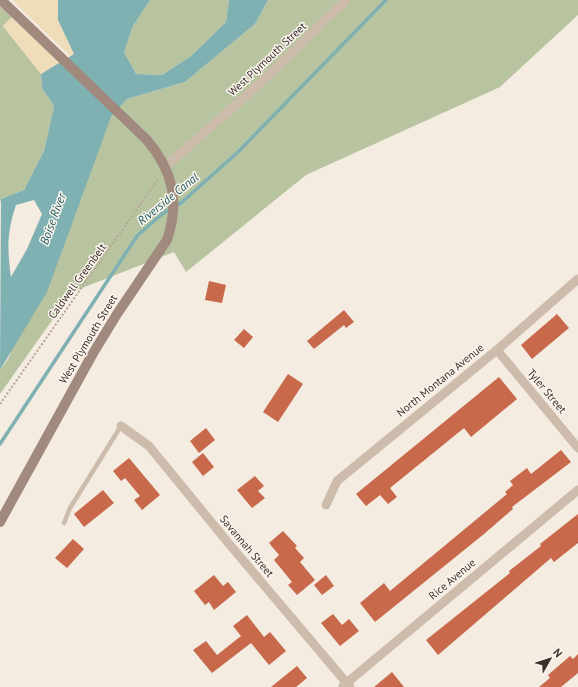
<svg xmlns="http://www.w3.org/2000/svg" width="578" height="687" viewBox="0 0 578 687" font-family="'PT Sans',sans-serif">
  <rect width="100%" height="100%" fill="#f4ebe1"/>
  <g fill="#b8c4a0">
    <polygon points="150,0 229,0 226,22 191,56 162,75 136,74 124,52 133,26"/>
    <polygon points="268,0 578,0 578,15 500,87 306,175 186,272 174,252 72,292 0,394 0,370 8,359 111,117 127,99 185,82 255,24"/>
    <polygon points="0,6 12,17 3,26 41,74 42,88 54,106 44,151 24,190 1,199 0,203"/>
  </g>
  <g fill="#efdcb8">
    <polygon points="12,0 58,0 58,20 74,54 70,56"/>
    <polygon points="12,17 60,63 41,74 3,26"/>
  </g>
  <path fill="#7fb0b2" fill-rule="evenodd" d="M 58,0 L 150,0 L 133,26 L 124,52 L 136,74 L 162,75 L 191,56 L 226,22 L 229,0 L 268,0 L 255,24 L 185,82 L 127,99 L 111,117 L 47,292 L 0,370 L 1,199 L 24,190 L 44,151 L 54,106 L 42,88 L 41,74 L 74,54 L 58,20 ZM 34,200 L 42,214 L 27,249 L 11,277 C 7,250 7,231 16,205 Z"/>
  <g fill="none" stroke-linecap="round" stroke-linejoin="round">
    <polyline stroke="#7fb0b2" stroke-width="3.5" points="0,444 137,236 162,214 182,202 238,152 386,0"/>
  </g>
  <g fill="#c8694b">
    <polygon points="209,281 226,285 222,303 205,300"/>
    <polygon points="344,310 354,322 346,328 344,325 314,349 307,341"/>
    <polygon points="557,314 569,328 532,359 521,345"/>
    <polygon points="244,329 253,337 244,348 234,340"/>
    <polygon points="288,374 303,384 278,422 263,412"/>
    <polygon points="499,377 517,399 471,437 464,428 390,488 397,497 388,504 380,495 366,506 356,494"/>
    <polygon points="206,428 215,440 199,453 190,441"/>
    <polygon points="561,450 571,462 512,507 513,509 484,534 375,622 360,603 384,583 390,591 507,494 505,492 513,485 510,481 527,468 531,474"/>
    <polygon points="203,453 214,467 203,476 192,462"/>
    <polygon points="129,458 160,495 142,510 134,500 140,496 125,478 121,481 113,471"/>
    <polygon points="255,476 264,486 258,491 265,498 252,508 237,490"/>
    <polygon points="103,490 114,503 84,527 74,514"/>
    <polygon points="578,514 578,543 554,562 551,558 438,655 426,640 510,573 509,571 541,546 540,544"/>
    <polygon points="283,531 297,546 295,548 304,558 300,562 315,580 297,595 288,585 292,582 274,560 279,555 269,543"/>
    <polygon points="73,539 84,549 67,568 55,558"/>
    <polygon points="214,575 223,586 228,582 236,592 214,610 209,602 205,605 194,591"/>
    <polygon points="326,575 334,586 322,595 314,585"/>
    <polygon points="333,614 342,625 349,619 359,631 340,646 321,623"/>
    <polygon points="247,615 264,637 270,632 286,651 269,665 251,643 212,673 193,650 206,641 217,655 241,636 233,626"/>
    <polygon points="578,654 578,673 561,687 539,687 550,678 548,675 570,656 573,659"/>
    <polygon points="297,666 307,678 296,687 271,687"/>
    <polygon points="392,672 404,687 374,687"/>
  </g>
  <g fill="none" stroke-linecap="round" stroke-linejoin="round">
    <polyline stroke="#b9a596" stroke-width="2" stroke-dasharray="2 2" stroke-linecap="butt" points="0,404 158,179"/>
    <polyline stroke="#cdbbac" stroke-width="4.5" points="64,523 70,508 121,426"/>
    <g stroke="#cdbbac" stroke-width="9">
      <polyline points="166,166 265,79 346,0"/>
      <polyline points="497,350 578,448"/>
      <polyline points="121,426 149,446 230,545 350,687"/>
      <polyline points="326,505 337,481 497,350 578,279"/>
      <polyline points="343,686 578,490"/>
    </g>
    <path stroke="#a18a7d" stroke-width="10" d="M 0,522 L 92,355 L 117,314 L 167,240 C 180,201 173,171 147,140 L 1,0"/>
  </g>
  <g text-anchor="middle" stroke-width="3" stroke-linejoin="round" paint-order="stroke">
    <g font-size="11" fill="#3b302b" stroke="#fbf5ee">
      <text transform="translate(267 59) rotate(-43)" y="4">West Plymouth Street</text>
      <text transform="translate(77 281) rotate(-54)" y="4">Caldwell Greenbelt</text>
      <text transform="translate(88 339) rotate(-59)" y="4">West Plymouth Street</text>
      <text transform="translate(440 380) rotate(-39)" y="4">North Montana Avenue</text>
      <text transform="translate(547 391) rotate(50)" y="4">Tyler Street</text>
      <text transform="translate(247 546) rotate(50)" y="4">Savannah Street</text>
      <text transform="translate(452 579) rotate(-40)" y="4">Rice Avenue</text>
    </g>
    <g font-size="12" font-style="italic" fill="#1f5a5e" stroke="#fbf5ee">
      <text transform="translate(168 199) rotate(-39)" y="4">Riverside Canal</text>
      <text transform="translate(53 219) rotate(-70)" y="4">Boise River</text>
    </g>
  </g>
  <g transform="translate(550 659) rotate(51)" stroke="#fbf5ee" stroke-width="3" paint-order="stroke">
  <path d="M0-3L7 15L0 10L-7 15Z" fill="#3b302b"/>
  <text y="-6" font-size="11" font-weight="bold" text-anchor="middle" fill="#3b302b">N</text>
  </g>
</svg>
